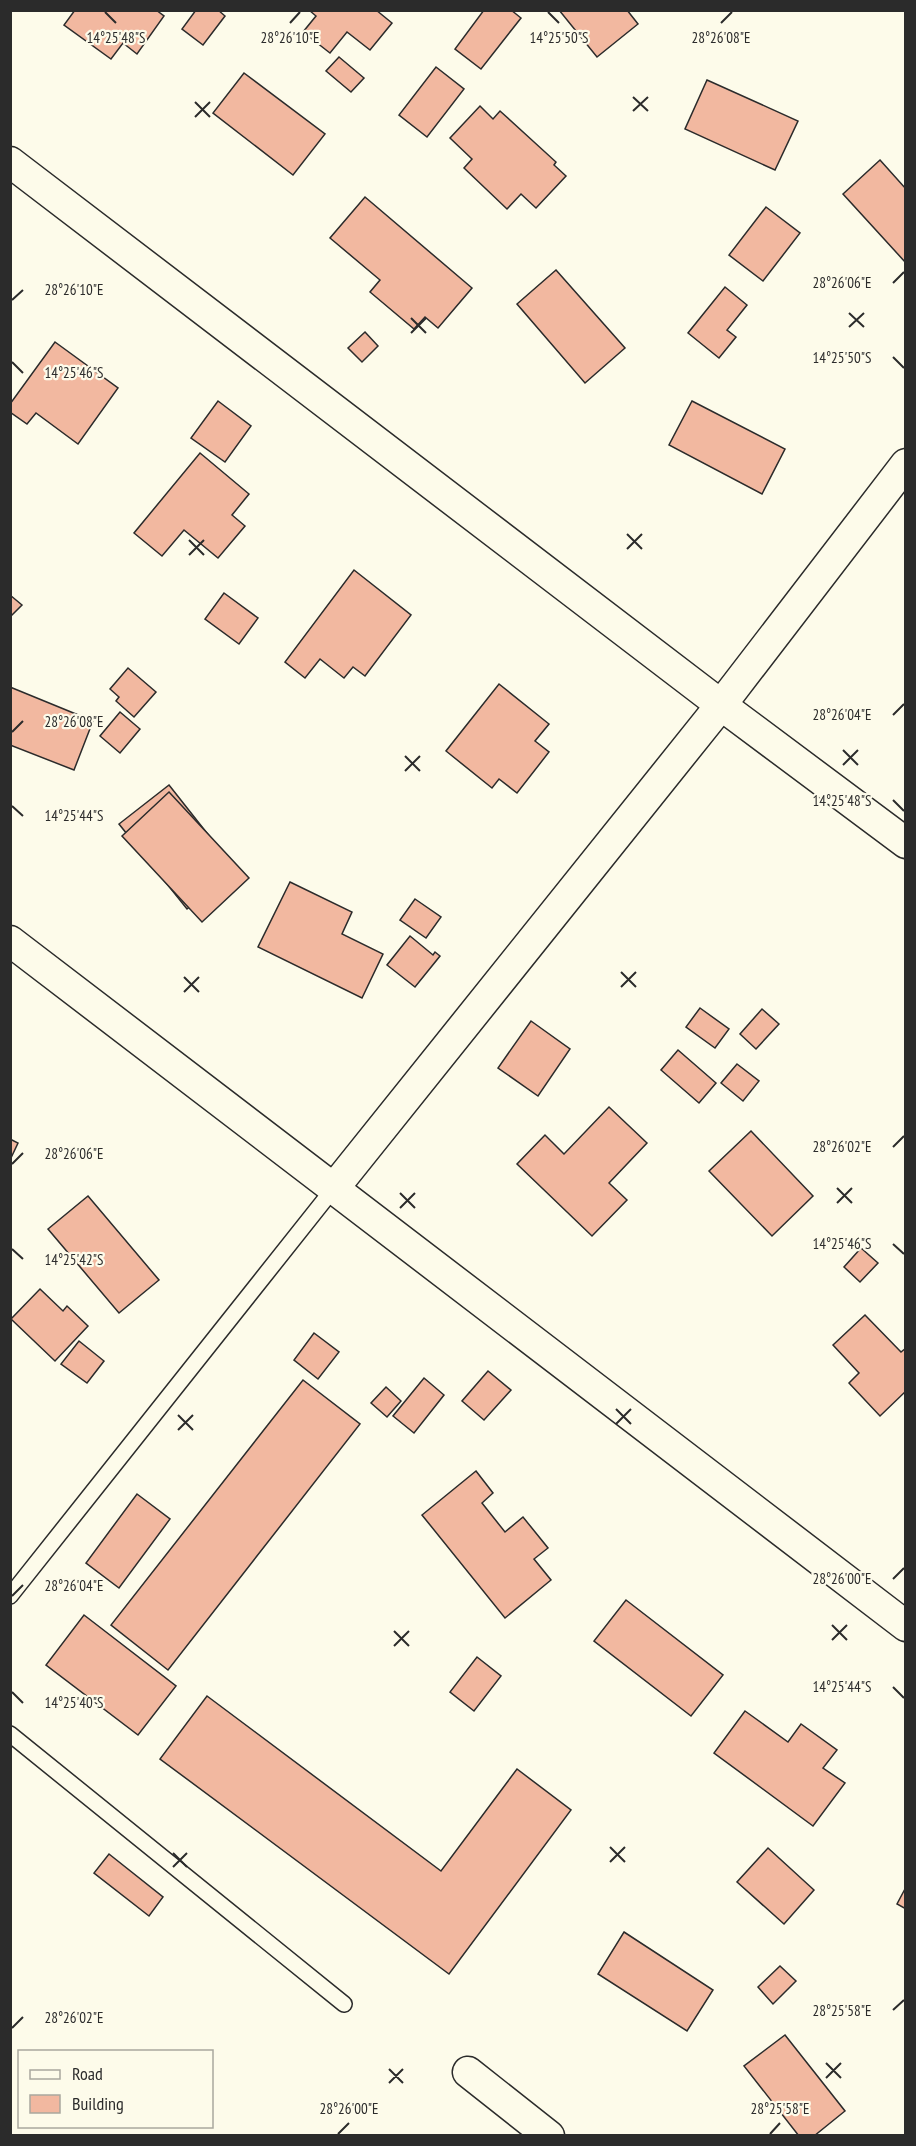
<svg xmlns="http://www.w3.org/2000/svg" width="916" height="2146" viewBox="0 0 916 2146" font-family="'PT Sans Narrow',sans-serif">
  <rect width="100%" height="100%" fill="#fdfbea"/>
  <g fill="#f2b8a0" stroke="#2b2b2b" stroke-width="1.5">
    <polygon points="75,10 156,10 164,16 137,54 123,43 111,59 64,25"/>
    <polygon points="196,10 218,10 225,16 203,45 182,29"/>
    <polygon points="309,10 376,10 392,23 370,50 347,32 330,53 303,32 316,16"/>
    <polygon points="484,10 511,10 521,18 481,69 455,49"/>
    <polygon points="559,10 627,10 638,24 597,57"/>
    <polygon points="339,57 364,78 351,92 326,71"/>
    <polygon points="436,67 464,89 427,137 399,115"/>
    <polygon points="244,73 325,134 293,175 213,113"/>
    <polygon points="707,80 798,121 775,170 685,129"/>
    <polygon points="480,106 493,119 500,111 556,162 554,165 566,176 536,208 521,194 507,209 464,168 472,159 450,138"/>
    <polygon points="880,160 906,189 906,263 843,194"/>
    <polygon points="365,197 472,288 438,328 425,317 414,329 370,292 380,280 330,238"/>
    <polygon points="766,207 800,233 763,281 729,255"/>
    <polygon points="556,270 625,348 585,383 517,304"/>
    <polygon points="725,287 747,305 727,330 736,337 719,358 688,333"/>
    <polygon points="365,332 378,346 362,362 348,348"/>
    <polygon points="55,342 118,388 78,444 36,413 27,424 10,412 10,404"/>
    <polygon points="218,401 251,426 225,462 191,438"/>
    <polygon points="692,401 785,449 762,494 669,445"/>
    <polygon points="200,453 249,494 232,515 245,526 218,558 184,530 162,556 134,533"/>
    <polygon points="354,570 411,615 365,676 353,667 344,678 320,659 305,678 285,662"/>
    <polygon points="224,593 258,618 239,644 205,619"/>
    <polygon points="10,595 22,605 10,617"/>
    <polygon points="128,668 156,692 134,717 116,701 119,697 110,689"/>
    <polygon points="499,684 549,724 535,741 549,752 517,793 499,779 492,788 446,751"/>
    <polygon points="10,687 93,721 74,770 10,745"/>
    <polygon points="120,712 140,729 120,753 100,736"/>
    <polygon points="169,785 236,870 187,909 119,824"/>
    <polygon points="169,792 249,878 202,922 122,836"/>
    <polygon points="290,882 352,912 342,934 383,954 362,998 258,947"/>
    <polygon points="415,899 441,917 426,938 400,920"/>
    <polygon points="410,936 433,955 435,952 440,956 415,987 387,965"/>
    <polygon points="700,1008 729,1029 715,1048 686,1027"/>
    <polygon points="762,1009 779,1024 756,1049 740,1034"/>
    <polygon points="531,1021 570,1049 538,1096 498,1068"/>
    <polygon points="678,1050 716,1083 699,1103 661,1070"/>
    <polygon points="737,1064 759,1081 743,1101 721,1083"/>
    <polygon points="609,1107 647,1143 609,1183 627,1200 592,1236 517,1164 545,1135 564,1154"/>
    <polygon points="751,1131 813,1196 772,1236 709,1171"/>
    <polygon points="10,1139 18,1143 10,1160"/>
    <polygon points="88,1196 159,1280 119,1313 48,1229"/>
    <polygon points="861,1248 878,1263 860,1282 844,1267"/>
    <polygon points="40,1289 63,1311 67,1306 88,1326 55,1361 11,1319"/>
    <polygon points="865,1315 901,1352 906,1348 906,1391 880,1416 849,1383 859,1373 833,1345"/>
    <polygon points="314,1333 339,1352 318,1379 294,1360"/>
    <polygon points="79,1341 104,1361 87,1383 61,1364"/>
    <polygon points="488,1371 511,1390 484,1420 462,1401"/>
    <polygon points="424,1378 444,1395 414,1433 393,1416"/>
    <polygon points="303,1380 360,1424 168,1670 111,1625"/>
    <polygon points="386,1387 401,1401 387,1417 371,1403"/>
    <polygon points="476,1471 493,1493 482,1503 505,1532 523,1517 548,1548 534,1559 551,1580 505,1618 422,1515"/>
    <polygon points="137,1494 170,1519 119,1588 86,1563"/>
    <polygon points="626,1600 723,1675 691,1716 594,1641"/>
    <polygon points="84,1615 176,1686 138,1735 46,1665"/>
    <polygon points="477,1657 501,1676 474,1711 450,1692"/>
    <polygon points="207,1696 441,1871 517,1769 571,1810 449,1974 160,1759"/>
    <polygon points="745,1711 788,1742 801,1724 837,1750 823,1768 845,1783 813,1826 714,1753"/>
    <polygon points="768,1848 814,1890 784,1924 737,1882"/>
    <polygon points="109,1854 163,1897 149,1916 94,1873"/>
    <polygon points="906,1887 906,1909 897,1904"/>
    <polygon points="624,1932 713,1990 687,2031 598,1974"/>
    <polygon points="780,1966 796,1981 773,2004 758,1987"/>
    <polygon points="785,2035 845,2111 814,2136 799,2136 744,2066"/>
  </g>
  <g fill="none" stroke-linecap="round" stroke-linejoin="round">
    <g stroke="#2b2b2b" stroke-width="18">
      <g id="service">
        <polyline points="10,1596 334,1188"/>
        <polyline points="10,1734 344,2004"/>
      </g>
    </g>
    <g stroke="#2b2b2b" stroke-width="33">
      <g id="minor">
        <polyline points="10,162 721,705 906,843"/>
        <polyline points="10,941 906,1626"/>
        <polyline points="334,1188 721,705 906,464"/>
        <polyline points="468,2072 549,2136"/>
      </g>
    </g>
    <use href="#service" stroke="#fdfbea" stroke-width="15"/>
    <use href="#minor" stroke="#fdfbea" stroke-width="30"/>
  </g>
  <path fill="none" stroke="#2b2b2b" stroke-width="2" d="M 105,12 L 116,23M 548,12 L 559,23M 290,23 L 300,12M 721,23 L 732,12M 633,97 L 648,111M 195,102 L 210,117M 633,111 L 648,97M 195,117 L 210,102M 893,283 L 904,272M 12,300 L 23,290M 849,313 L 864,327M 411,318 L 426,333M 849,327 L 864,313M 411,333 L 426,318M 893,357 L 904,368M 12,362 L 23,373M 627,534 L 642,549M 189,540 L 204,555M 627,549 L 642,534M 189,555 L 204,540M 893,715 L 904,704M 12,732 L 23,721M 843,750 L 858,765M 405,756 L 420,771M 843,765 L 858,750M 405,771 L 420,756M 893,800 L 904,811M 12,806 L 23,816M 621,972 L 636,987M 184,977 L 199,992M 621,987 L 636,972M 184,992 L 199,977M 893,1147 L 904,1136M 12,1164 L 23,1153M 837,1188 L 852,1203M 400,1193 L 415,1208M 837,1203 L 852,1188M 400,1208 L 415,1193M 893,1244 L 904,1254M 12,1249 L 23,1259M 616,1409 L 631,1424M 178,1415 L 193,1430M 616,1424 L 631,1409M 178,1430 L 193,1415M 893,1579 L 904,1568M 12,1596 L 23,1585M 832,1625 L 847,1640M 394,1631 L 409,1646M 832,1640 L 847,1625M 394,1646 L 409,1631M 893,1687 L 904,1698M 12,1692 L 23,1703M 610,1847 L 625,1862M 173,1853 L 187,1867M 610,1862 L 625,1847M 173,1867 L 187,1853M 893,2010 L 904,2000M 12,2028 L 23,2017M 826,2063 L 841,2078M 389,2069 L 403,2083M 826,2078 L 841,2063M 389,2083 L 403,2069M 338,2134 L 349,2123M 770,2134 L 780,2123"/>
  <g font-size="15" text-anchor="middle" fill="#2b2b2b" stroke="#fdfbea" stroke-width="4.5" stroke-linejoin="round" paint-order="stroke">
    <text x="116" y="43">14°25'48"S</text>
    <text x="290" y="43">28°26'10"E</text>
    <text x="559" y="43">14°25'50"S</text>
    <text x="721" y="43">28°26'08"E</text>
    <text x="842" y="288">28°26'06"E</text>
    <text x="74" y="295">28°26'10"E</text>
    <text x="842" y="363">14°25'50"S</text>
    <text x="74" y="378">14°25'46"S</text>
    <text x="842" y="720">28°26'04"E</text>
    <text x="74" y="727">28°26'08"E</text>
    <text x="842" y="806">14°25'48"S</text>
    <text x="74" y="821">14°25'44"S</text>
    <text x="842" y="1152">28°26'02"E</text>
    <text x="74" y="1159">28°26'06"E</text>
    <text x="842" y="1249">14°25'46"S</text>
    <text x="74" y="1265">14°25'42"S</text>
    <text x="842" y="1584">28°26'00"E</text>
    <text x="74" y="1591">28°26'04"E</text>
    <text x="842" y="1692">14°25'44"S</text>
    <text x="74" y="1708">14°25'40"S</text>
    <text x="842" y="2016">28°25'58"E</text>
    <text x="74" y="2023">28°26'02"E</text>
    <text x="349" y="2114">28°26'00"E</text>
    <text x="780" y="2114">28°25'58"E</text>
  </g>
  <rect width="916" height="2146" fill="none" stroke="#2b2b2b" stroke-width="24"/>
  <rect x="18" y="2050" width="195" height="78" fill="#fdfbea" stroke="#a9a89e" stroke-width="1.5"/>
  <rect x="30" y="2070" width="30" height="9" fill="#fdfbea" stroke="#a9a89e" stroke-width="1.5"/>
  <text x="72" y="2080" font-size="18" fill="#2b2b2b">Road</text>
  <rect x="30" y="2095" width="30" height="18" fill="#f2b8a0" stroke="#a9a89e" stroke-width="1.5"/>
  <text x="72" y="2110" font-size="18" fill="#2b2b2b">Building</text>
</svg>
